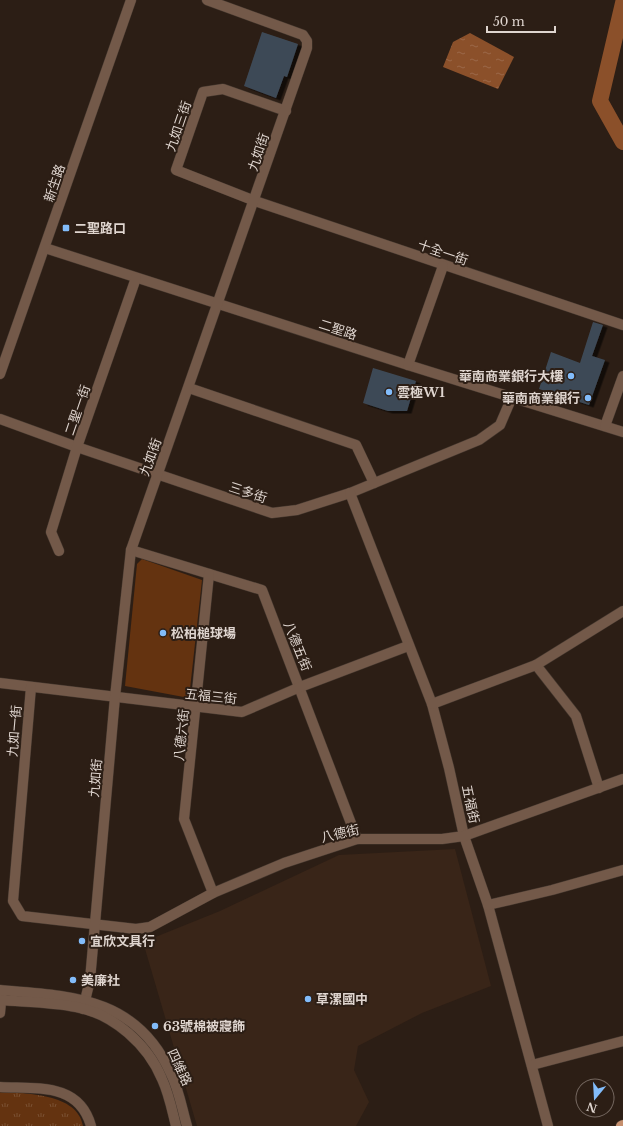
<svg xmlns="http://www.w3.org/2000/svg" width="623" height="1126" viewBox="0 0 623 1126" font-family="'Libre Baskerville','Noto Sans TC',serif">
  <defs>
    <pattern id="grass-tufts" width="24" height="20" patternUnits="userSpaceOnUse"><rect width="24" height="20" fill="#643310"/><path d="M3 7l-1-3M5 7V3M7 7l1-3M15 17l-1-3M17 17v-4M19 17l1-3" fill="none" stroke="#7a5032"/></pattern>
    <pattern id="water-ripples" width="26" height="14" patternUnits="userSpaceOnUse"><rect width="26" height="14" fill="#8b502a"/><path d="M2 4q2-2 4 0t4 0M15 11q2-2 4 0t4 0" fill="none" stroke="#9b6848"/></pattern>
    <filter id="shadow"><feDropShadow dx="4.5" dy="2.5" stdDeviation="0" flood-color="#0009"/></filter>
  </defs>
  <rect width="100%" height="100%" fill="#2c1e15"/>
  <polygon fill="#392518" points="455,849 491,986 422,1013 358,1046 354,1070 369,1102 356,1126 197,1126 143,942 220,911 339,855"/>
  <path fill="url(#grass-tufts)" d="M 0,1091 C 25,1094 78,1093 83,1126 L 0,1126 Z"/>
  <polygon fill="#643310" points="142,559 202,580 189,698 125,686 137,564"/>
  <polygon fill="url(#water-ripples)" points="470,33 514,57 498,89 443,67 453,42"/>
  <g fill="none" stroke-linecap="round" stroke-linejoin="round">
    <polyline stroke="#8b502a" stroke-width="16" points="623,3 600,101 623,142"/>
  </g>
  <g fill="#3e4a57" filter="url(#shadow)">
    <polygon points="262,32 298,44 287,77 284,76 276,98 244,86"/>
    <polygon points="593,322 603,325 592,356 605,360 589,405 539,389 551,352 580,363"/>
    <polygon points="373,368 416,381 407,411 388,411 363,403"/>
  </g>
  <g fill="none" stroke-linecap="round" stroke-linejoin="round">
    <g stroke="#45382f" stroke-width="11">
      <g id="minor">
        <polyline points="286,111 223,89 203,92 176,170 255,201 623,325"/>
        <polyline points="45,248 408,365 623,432"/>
        <polyline points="408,365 443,266"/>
        <polyline points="189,388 356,445 374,483"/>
        <polyline points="0,419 77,447 272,513 297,510 350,493 479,440 500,425 512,397"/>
        <polyline points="605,426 623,376"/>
        <polyline points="350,493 432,704 449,768 464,836 488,905 548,1126"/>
        <polyline points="131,550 262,590 357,839"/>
        <polyline points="59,551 51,532 77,447 136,278"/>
        <polyline points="209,574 184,819 213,893"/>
        <polyline points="536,665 576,716 599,788"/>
        <polyline points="0,683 242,712 300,687 408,646"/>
        <polyline points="31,687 13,901 22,916 136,929 150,927 213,893 284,863 357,839 442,839 464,836 623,779"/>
        <polyline points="432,704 536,665 623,611"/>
        <polyline points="488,905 552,890 623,870"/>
        <polyline points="83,1009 90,980 115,697 131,550 307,48 307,41 303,35 207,0"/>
        <polyline points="0,1013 2,991"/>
        <polyline points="532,1065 623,1041"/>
        <path d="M 0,1087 C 36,1089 79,1082 91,1126"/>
      </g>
    </g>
    <g stroke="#45382f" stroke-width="11">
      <g id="tertiary">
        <polyline points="0,374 131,0"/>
        <path d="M 0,990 C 72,996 137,997 171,1074 C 179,1090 182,1109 187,1126"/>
        <path d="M 0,1000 C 25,1002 52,1002 76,1007 C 114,1014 148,1045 162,1079 C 169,1094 172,1110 176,1126"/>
      </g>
    </g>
    <g stroke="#45382f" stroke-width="11">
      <polyline id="primary" points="621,1126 623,1125"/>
    </g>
    <use href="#minor" stroke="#735949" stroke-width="10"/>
    <use href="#tertiary" stroke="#735949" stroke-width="10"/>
    <use href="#primary" stroke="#c58f6e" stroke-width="10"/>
  </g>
  <g fill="#82bcfa" stroke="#2c1e15" stroke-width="1.5">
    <rect x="62" y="224" width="8" height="8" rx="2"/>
    <circle cx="571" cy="376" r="4"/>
    <circle cx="389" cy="392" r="4"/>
    <circle cx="588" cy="398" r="4"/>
    <circle cx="163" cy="633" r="4"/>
    <circle cx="82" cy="941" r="4"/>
    <circle cx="73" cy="980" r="4"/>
    <circle cx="308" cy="999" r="4"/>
    <circle cx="155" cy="1026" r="4"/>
  </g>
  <g text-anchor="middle" stroke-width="4" stroke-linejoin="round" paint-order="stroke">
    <g font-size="13" fill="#dfd5cf" stroke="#2c1e15">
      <text transform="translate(178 126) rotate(-71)" y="5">九如三街</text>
      <text transform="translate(258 152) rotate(-71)" y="5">九如街</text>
      <text transform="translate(54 183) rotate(-71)" y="5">新生路</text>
      <text transform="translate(443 252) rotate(19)" y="5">十全一街</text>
      <text transform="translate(338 329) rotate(18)" y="5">二聖路</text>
      <text transform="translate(77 410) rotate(-71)" y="5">二聖一街</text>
      <text transform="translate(150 457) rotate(-70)" y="5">九如街</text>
      <text transform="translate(248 492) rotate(18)" y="5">三多街</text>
      <text transform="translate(298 646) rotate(68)" y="5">八德五街</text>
      <text transform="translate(211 696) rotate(6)" y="5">五福三街</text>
      <text transform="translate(14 731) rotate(-85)" y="5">九如一街</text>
      <text transform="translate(181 735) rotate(-84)" y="5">八德六街</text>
      <text transform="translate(95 778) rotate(-85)" y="5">九如街</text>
      <text transform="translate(471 804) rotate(78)" y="5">五福街</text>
      <text transform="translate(340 833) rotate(-13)" y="5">八德街</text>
      <text transform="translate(180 1067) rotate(65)" y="5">四維路</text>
    </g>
    <g font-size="13" font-weight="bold" fill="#dfd5cf" stroke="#2c1e15" text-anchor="start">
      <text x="74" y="233">二聖路口</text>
      <text x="563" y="381" text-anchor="end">華南商業銀行大樓</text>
      <text x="397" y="397">雲極W1</text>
      <text x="580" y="403" text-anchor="end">華南商業銀行</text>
      <text x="171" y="638">松柏槌球場</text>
      <text x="90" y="946">宜欣文具行</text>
      <text x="81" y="985">美廉社</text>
      <text x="316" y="1004">草漯國中</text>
      <text x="163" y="1031">63號棉被寢飾</text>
    </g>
  </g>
  <g transform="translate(595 1098) rotate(198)"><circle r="19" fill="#2c1e15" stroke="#74675f"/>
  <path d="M0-3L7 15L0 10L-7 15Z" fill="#82bcfa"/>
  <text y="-6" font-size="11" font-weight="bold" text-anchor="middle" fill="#dfd5cf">N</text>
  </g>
  <path d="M487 26v6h68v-6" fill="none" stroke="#dfd5cf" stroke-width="2"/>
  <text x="493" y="26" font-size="12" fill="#dfd5cf" stroke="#2c1e15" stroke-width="3" paint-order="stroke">50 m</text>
</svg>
